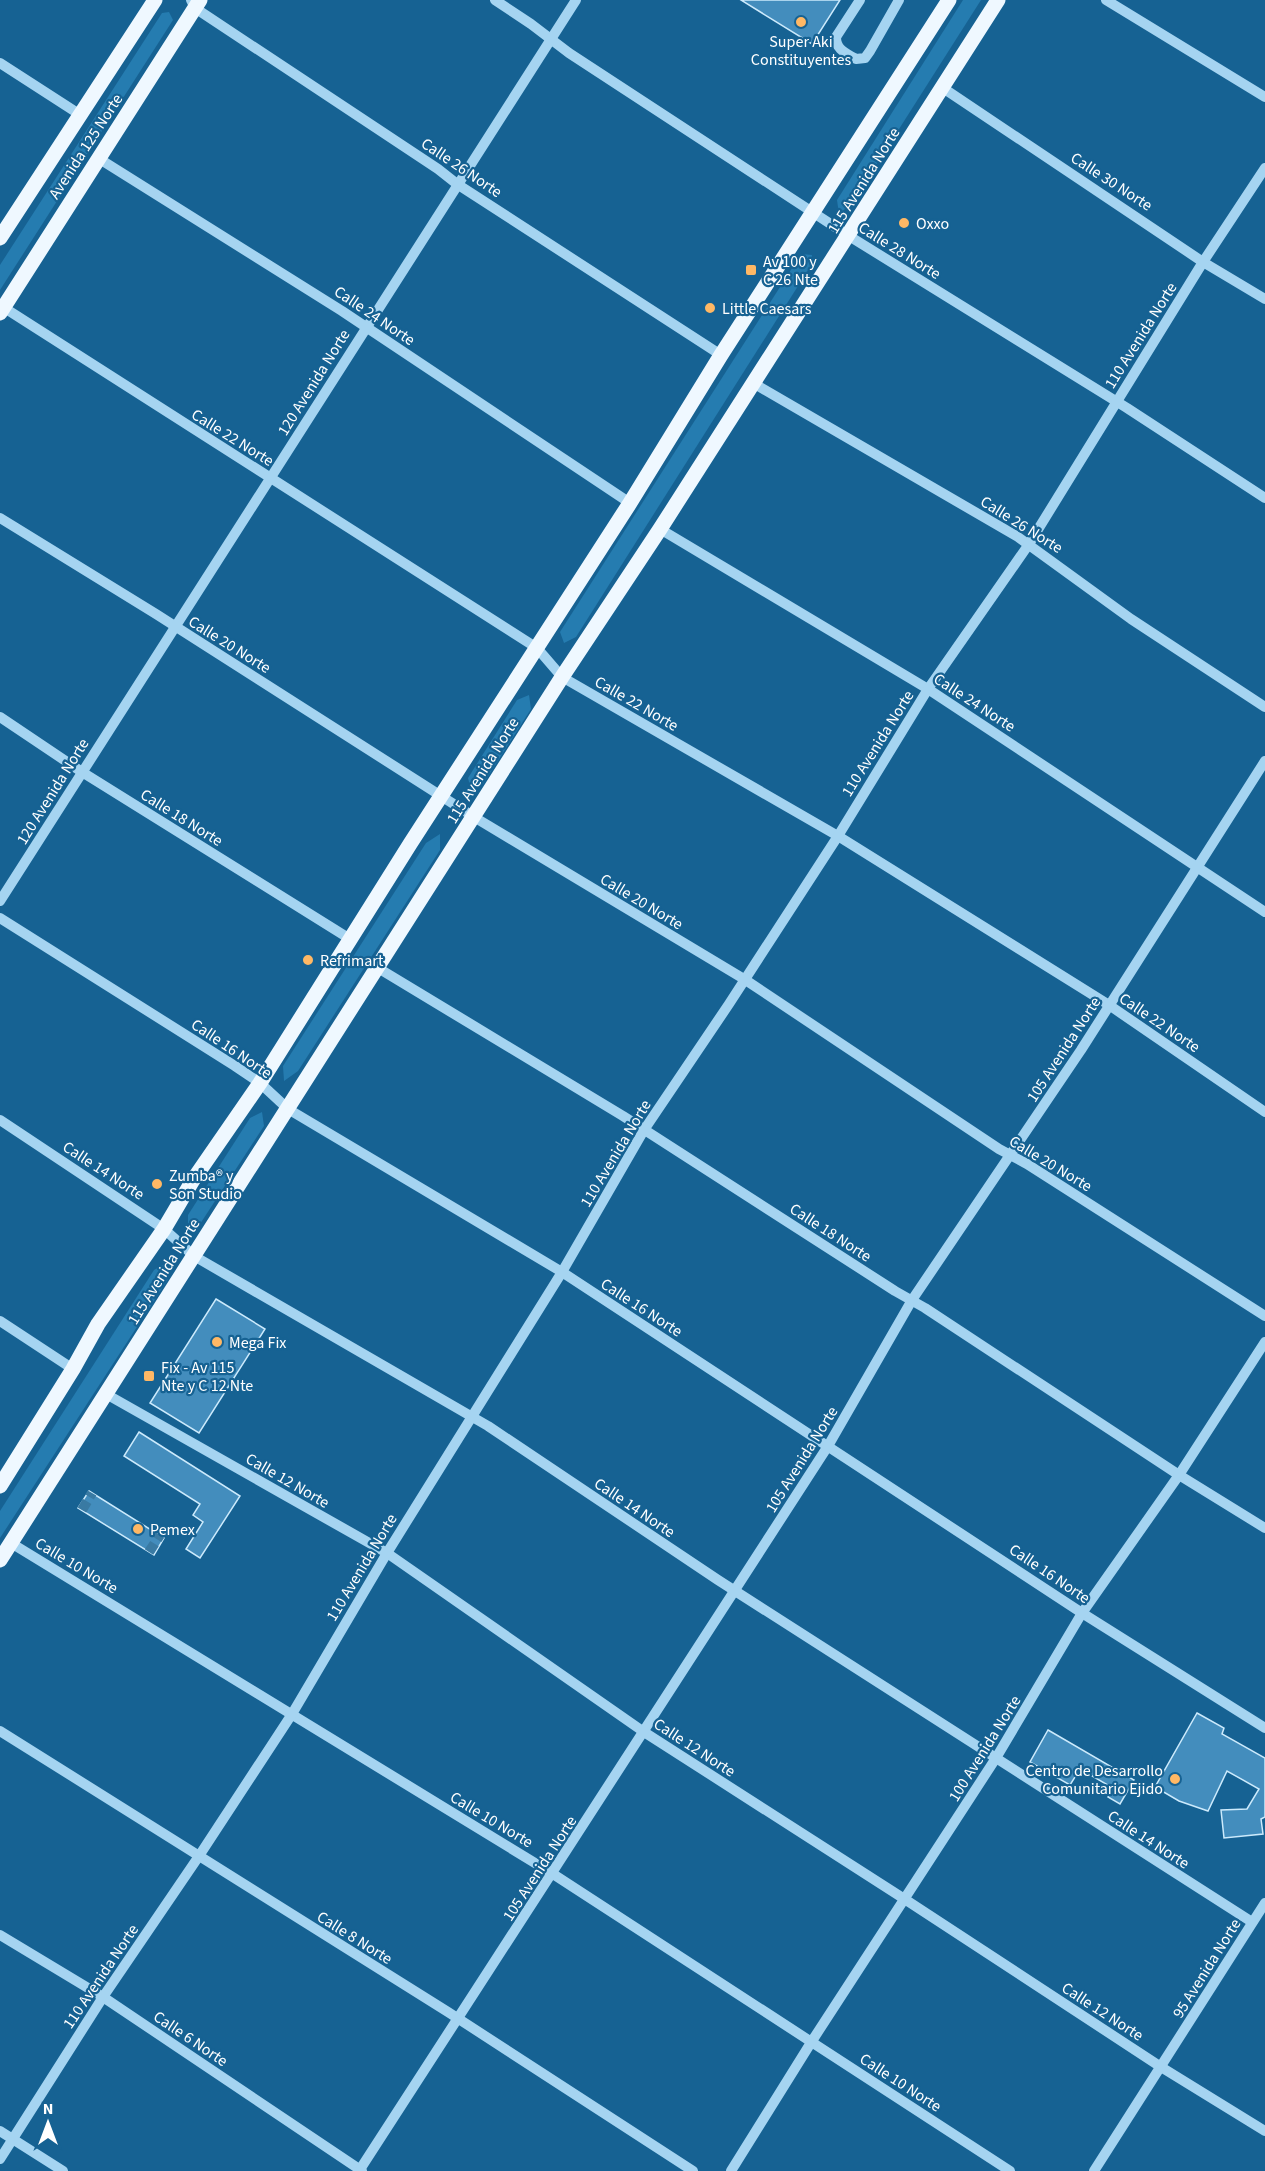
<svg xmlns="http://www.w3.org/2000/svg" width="1265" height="2171" viewBox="0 0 1265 2171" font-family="'Source Sans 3',sans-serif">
  <rect width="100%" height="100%" fill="#166293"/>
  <g fill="#257cb0">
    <polygon points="963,0 981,0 852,203 839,214 837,200"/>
    <polygon points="169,12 173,20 0,290 0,265 162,13"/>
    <polygon points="801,254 812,255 810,267 576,637 564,643 560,632"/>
    <polygon points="529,695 531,709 483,784 470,786 468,778 517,700"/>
    <polygon points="440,834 440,850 298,1071 284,1081 283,1066 426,843"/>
    <polygon points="262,1112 264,1126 200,1224 188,1226 188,1215 250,1118"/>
    <polygon points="166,1263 168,1279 0,1538 0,1511 154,1270"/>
  </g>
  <g fill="#438dbd" stroke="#cceafc" stroke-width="1.5">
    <polygon points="741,0 840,0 812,44"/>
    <polygon points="216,1299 265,1329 199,1433 150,1403"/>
    <polygon points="139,1432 240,1496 200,1558 186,1549 203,1522 193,1515 200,1504 124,1456"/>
    <polygon points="89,1491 164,1538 154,1555 78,1508"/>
    <polygon points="1197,1713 1224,1728 1222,1734 1265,1758 1265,1817 1261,1819 1263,1834 1224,1838 1221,1810 1247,1809 1259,1789 1227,1771 1208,1811 1179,1801 1155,1787"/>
    <polygon points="1048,1730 1134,1780 1120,1804 1108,1797 1113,1788 1080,1769 1070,1785 1030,1762"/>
  </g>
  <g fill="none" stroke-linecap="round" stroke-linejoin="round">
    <g stroke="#397aa3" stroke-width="10" stroke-dasharray="10 5" stroke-linecap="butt">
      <polyline points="82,1510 92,1493"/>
      <polyline points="149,1552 160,1535"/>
    </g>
    <g stroke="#a5d4f1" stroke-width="10">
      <polyline points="191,0 195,8 438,169 457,184 721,355"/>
      <polyline points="495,0 531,24 569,53 849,236 1127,408 1265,498"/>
      <path d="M 860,0 L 836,37 C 836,50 846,53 856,59 L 865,58 L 870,51 L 899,0"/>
      <polyline points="1106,0 1265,97"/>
      <polyline points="0,63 79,114"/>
      <polyline points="943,88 1203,262 1265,299"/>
      <polyline points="98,158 342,311 630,503"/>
      <polyline points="3,307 537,648 562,677 838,836 1109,1005 1265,1112"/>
      <polyline points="753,383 1018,537 1131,619 1265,707"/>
      <polyline points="0,518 156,614 474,817 744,979 999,1149 1027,1164 1265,1316"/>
      <polyline points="660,529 928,689 1265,912"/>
      <polyline points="0,717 82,772 350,939"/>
      <polyline points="0,901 576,0"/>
      <polyline points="0,918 235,1066 260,1083 288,1109 562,1272 1082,1613 1265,1728"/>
      <polyline points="378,968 623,1116 895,1291 925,1308 1179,1475 1265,1528"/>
      <polyline points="0,1120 164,1229 194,1256 488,1426 718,1580 1252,1922"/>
      <polyline points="0,1321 73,1369"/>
      <polyline points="106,1394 387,1553 644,1732 906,1900 1161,2067 1265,2131"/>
      <polyline points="11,1543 553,1874 1010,2171"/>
      <polyline points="0,1731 448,2012 693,2171"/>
      <polyline points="0,1935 103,1997 362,2171"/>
      <polyline points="0,2131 63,2171"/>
      <polyline points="0,2159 103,1997 199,1856 292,1714 387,1553 562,1272 644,1130 729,1004 838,836 928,689 1029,544 1203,262 1265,168"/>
      <polyline points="359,2171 828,1446 912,1300 1081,1050 1265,761"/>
      <polyline points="731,2171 812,2041 996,1758 1082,1613 1179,1475 1265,1342"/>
      <polyline points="1094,2171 1265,1903"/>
    </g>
    <g stroke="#eff8ff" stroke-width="15">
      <polyline points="0,238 155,0"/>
      <polyline points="0,313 200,0"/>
      <polyline points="0,1486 73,1369 98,1324 164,1229 193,1180 260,1083 410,844 630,503 721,355 949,0"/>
      <polyline points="0,1560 562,677 660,529 998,0"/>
    </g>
  </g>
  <g fill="#ffb865" stroke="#166293" stroke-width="2">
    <circle cx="801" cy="22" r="6"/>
    <circle cx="904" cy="223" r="6"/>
    <rect x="745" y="264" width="12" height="12" rx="3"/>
    <circle cx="710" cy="308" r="6"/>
    <circle cx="308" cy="960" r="6"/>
    <circle cx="157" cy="1184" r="6"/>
    <circle cx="217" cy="1342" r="6"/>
    <rect x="143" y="1370" width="12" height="12" rx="3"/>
    <circle cx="138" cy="1529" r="6"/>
    <circle cx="1175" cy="1779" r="6"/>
  </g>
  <g text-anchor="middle" stroke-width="4.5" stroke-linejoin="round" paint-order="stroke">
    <g font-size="16" fill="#fff" stroke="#166293" text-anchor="start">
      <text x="801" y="47" text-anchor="middle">Super Aki<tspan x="801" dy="18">Constituyentes</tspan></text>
      <text x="916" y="229">Oxxo</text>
      <text x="763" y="267">Av 100 y<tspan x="763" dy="18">C 26 Nte</tspan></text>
      <text x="722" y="314">Little Caesars</text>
      <text x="320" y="966">Refrimart</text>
      <text x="169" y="1181">Zumba® y<tspan x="169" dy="18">Son Studio</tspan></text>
      <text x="229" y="1348">Mega Fix</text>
      <text x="161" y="1373">Fix - Av 115<tspan x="161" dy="18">Nte y C 12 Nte</tspan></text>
      <text x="150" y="1535">Pemex</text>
      <text x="1163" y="1776" text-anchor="end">Centro de Desarrollo<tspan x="1163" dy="18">Comunitario Ejido</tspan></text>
    </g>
    <g font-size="16" fill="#fff" stroke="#166293">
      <text transform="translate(85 146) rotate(-57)" y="6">Avenida 125 Norte</text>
      <text transform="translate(462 167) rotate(34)" y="6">Calle 26 Norte</text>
      <text transform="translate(863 180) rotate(-58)" y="6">115 Avenida Norte</text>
      <text transform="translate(1112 181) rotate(33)" y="6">Calle 30 Norte</text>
      <text transform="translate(900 250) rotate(32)" y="6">Calle 28 Norte</text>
      <text transform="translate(375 315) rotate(34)" y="6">Calle 24 Norte</text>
      <text transform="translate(1140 335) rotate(-58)" y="6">110 Avenida Norte</text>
      <text transform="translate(313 382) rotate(-58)" y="6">120 Avenida Norte</text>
      <text transform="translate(233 437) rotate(32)" y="6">Calle 22 Norte</text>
      <text transform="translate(1022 524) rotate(32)" y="6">Calle 26 Norte</text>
      <text transform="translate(230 644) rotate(32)" y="6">Calle 20 Norte</text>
      <text transform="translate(975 702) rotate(33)" y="6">Calle 24 Norte</text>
      <text transform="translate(637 703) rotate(30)" y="6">Calle 22 Norte</text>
      <text transform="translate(877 743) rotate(-58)" y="6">110 Avenida Norte</text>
      <text transform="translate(482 770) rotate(-58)" y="6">115 Avenida Norte</text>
      <text transform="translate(52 791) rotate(-58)" y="6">120 Avenida Norte</text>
      <text transform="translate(182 817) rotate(32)" y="6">Calle 18 Norte</text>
      <text transform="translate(642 901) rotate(31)" y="6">Calle 20 Norte</text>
      <text transform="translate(1160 1022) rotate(34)" y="6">Calle 22 Norte</text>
      <text transform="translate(232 1048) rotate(34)" y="6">Calle 16 Norte</text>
      <text transform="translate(1063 1049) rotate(-57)" y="6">105 Avenida Norte</text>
      <text transform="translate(615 1153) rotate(-59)" y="6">110 Avenida Norte</text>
      <text transform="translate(1051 1163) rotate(31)" y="6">Calle 20 Norte</text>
      <text transform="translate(104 1170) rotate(33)" y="6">Calle 14 Norte</text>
      <text transform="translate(831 1232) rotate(33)" y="6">Calle 18 Norte</text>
      <text transform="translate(163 1271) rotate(-58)" y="6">115 Avenida Norte</text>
      <text transform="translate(642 1307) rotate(33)" y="6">Calle 16 Norte</text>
      <text transform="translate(801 1459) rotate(-58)" y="6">105 Avenida Norte</text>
      <text transform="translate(288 1480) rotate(30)" y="6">Calle 12 Norte</text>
      <text transform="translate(635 1507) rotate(34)" y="6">Calle 14 Norte</text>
      <text transform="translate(77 1565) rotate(31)" y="6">Calle 10 Norte</text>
      <text transform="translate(361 1567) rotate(-59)" y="6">110 Avenida Norte</text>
      <text transform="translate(1050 1573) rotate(34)" y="6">Calle 16 Norte</text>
      <text transform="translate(695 1747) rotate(33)" y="6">Calle 12 Norte</text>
      <text transform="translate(984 1748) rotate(-58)" y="6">100 Avenida Norte</text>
      <text transform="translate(492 1819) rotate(31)" y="6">Calle 10 Norte</text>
      <text transform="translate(1149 1839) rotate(33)" y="6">Calle 14 Norte</text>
      <text transform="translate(539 1868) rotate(-57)" y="6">105 Avenida Norte</text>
      <text transform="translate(355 1937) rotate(32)" y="6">Calle 8 Norte</text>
      <text transform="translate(1206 1968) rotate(-58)" y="6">95 Avenida Norte</text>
      <text transform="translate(100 1976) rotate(-56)" y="6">110 Avenida Norte</text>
      <text transform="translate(1103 2011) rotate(33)" y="6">Calle 12 Norte</text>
      <text transform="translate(191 2038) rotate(34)" y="6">Calle 6 Norte</text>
      <text transform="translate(901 2082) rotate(33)" y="6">Calle 10 Norte</text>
    </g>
  </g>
  <g transform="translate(48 2123)" stroke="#166293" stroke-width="4.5" paint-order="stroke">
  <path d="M0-4.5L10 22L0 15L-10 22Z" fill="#ffffff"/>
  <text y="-9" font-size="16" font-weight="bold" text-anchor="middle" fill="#ffffff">N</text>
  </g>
</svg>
